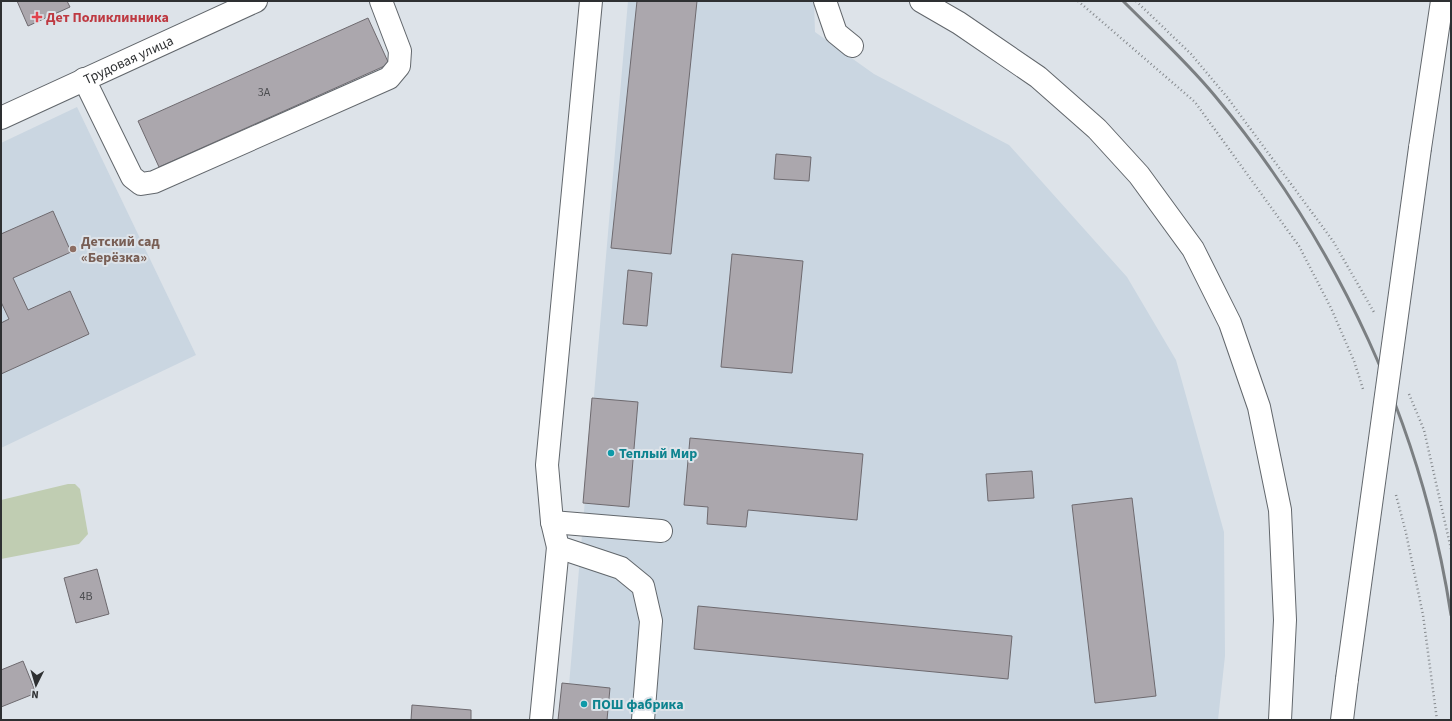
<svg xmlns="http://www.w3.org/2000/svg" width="1452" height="721" viewBox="0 0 1452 721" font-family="'Source Sans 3',sans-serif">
  <rect width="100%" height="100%" fill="#dde3e9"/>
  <g fill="#cad6e1">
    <polygon points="628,1 814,1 815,32 874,74 1009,145 1127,277 1176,360 1224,532 1225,656 1218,720 566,720"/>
    <polygon points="77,107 196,355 1,448 1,143"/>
  </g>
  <polygon fill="#c0cdb2" points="68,484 75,484 80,489 88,534 79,544 1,559 1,500"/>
  <g fill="#aba7ad" stroke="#6e6a6f">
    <polygon points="17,1 67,1 70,7 28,26"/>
    <polygon points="637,1 697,1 671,254 611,248"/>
    <polygon points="368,18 389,64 159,167 138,121"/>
    <polygon points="776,154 811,157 809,181 774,179"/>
    <polygon points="53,211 71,252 13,278 28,310 70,291 89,334 1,374 1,323 9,319 1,302 1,234"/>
    <polygon points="732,254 803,261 792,373 721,367"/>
    <polygon points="628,270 652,273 647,326 623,324"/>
    <polygon points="592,398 638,402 629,507 583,503"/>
    <polygon points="690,438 863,454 857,520 748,510 746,527 707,524 708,507 684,505"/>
    <polygon points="1032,471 1034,498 988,501 986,474"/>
    <polygon points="1132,498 1156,696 1095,703 1072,505"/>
    <polygon points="97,569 109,614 76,623 64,578"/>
    <polygon points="698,606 1012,636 1008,679 694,649"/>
    <polygon points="23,661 36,693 1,707 1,670"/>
    <polygon points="562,683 610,688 607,720 558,720"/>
    <polygon points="412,705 471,710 471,720 411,720"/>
  </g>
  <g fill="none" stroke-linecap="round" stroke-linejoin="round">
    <g stroke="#62676c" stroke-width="24">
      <g id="minor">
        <polyline points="591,1 547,465 552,522 558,547 621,568 643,586 651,621 643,720"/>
        <polyline points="825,1 836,33 852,46"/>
        <polyline points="84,79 132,177 141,184 154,182 389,78 399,66 400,51 381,1"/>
        <path id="s1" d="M 1,118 L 256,1"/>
        <polyline points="552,522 661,531"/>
        <polyline points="541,720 558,547"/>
      </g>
    </g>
    <g stroke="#62676c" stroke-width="24">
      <g id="major">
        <polyline points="921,1 959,23 1038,77 1097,129 1139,175 1193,249 1230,323 1259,407 1280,510 1285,620 1280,720"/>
        <polyline points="1420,148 1442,1"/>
        <polyline points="1342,720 1347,679"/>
      </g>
    </g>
    <g stroke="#85898d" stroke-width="2.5" stroke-dasharray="1 3" stroke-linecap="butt">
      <polyline points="1078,1 1195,102 1299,246 1331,308 1354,361 1363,389"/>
      <polyline points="1136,1 1191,54 1227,97 1333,241 1375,314"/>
      <polyline points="1409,394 1424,430 1451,549"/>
      <polyline points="1396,495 1406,533 1423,615 1437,720"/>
    </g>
    <use href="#minor" stroke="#fff" stroke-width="22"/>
    <use href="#major" stroke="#fff" stroke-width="22"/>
    <path stroke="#7b7f82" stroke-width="3" d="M 1123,1 C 1154,32 1187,62 1215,96 C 1338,244 1422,425 1451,615"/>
    <g stroke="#62676c" stroke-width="24" stroke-linecap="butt">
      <polyline id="major-bridge" points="1347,679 1420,148"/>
    </g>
    <use href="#major-bridge" stroke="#fff" stroke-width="22"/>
  </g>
  <path fill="#e0444e" stroke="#dde3e9" stroke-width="1.5" d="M35 11h4v4h4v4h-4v4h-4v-4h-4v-4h4z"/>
  <circle fill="#8d6e63" stroke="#dde3e9" stroke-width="1.5" cx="73" cy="249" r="4"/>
  <g fill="#0f9aa8" stroke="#dde3e9" stroke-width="1.5">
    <circle cx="611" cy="453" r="4"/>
    <circle cx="584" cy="704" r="4"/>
  </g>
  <g text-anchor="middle" stroke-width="4" stroke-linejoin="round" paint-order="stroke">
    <g font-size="12" fill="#4d4e51">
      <text x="264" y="96">3А</text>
      <text x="86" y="600">4В</text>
    </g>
    <g font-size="14" font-weight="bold" fill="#be3a42" stroke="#dde3e9" text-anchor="start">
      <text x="46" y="22">Дет Поликлинника</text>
    </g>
    <g font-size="14" fill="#2e3032" stroke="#dde3e9">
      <text dy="5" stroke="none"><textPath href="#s1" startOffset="140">Трудовая улица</textPath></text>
    </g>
    <g font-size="14" font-weight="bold" fill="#785e54" stroke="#dde3e9" text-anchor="start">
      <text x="81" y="246">Детский сад<tspan x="81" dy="16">«Берёзка»</tspan></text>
    </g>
    <g font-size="14" font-weight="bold" fill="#0d838f" stroke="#dde3e9" text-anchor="start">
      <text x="619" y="458">Теплый Мир</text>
      <text x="592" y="709">ПОШ фабрика</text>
    </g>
  </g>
  <rect width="1452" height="721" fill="none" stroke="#2e3032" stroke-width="4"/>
  <g transform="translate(36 685) rotate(185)" stroke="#dde3e9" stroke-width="3" paint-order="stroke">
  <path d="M0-3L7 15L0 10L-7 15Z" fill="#2e3032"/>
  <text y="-6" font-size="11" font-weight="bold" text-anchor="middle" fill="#2e3032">N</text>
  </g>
</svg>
